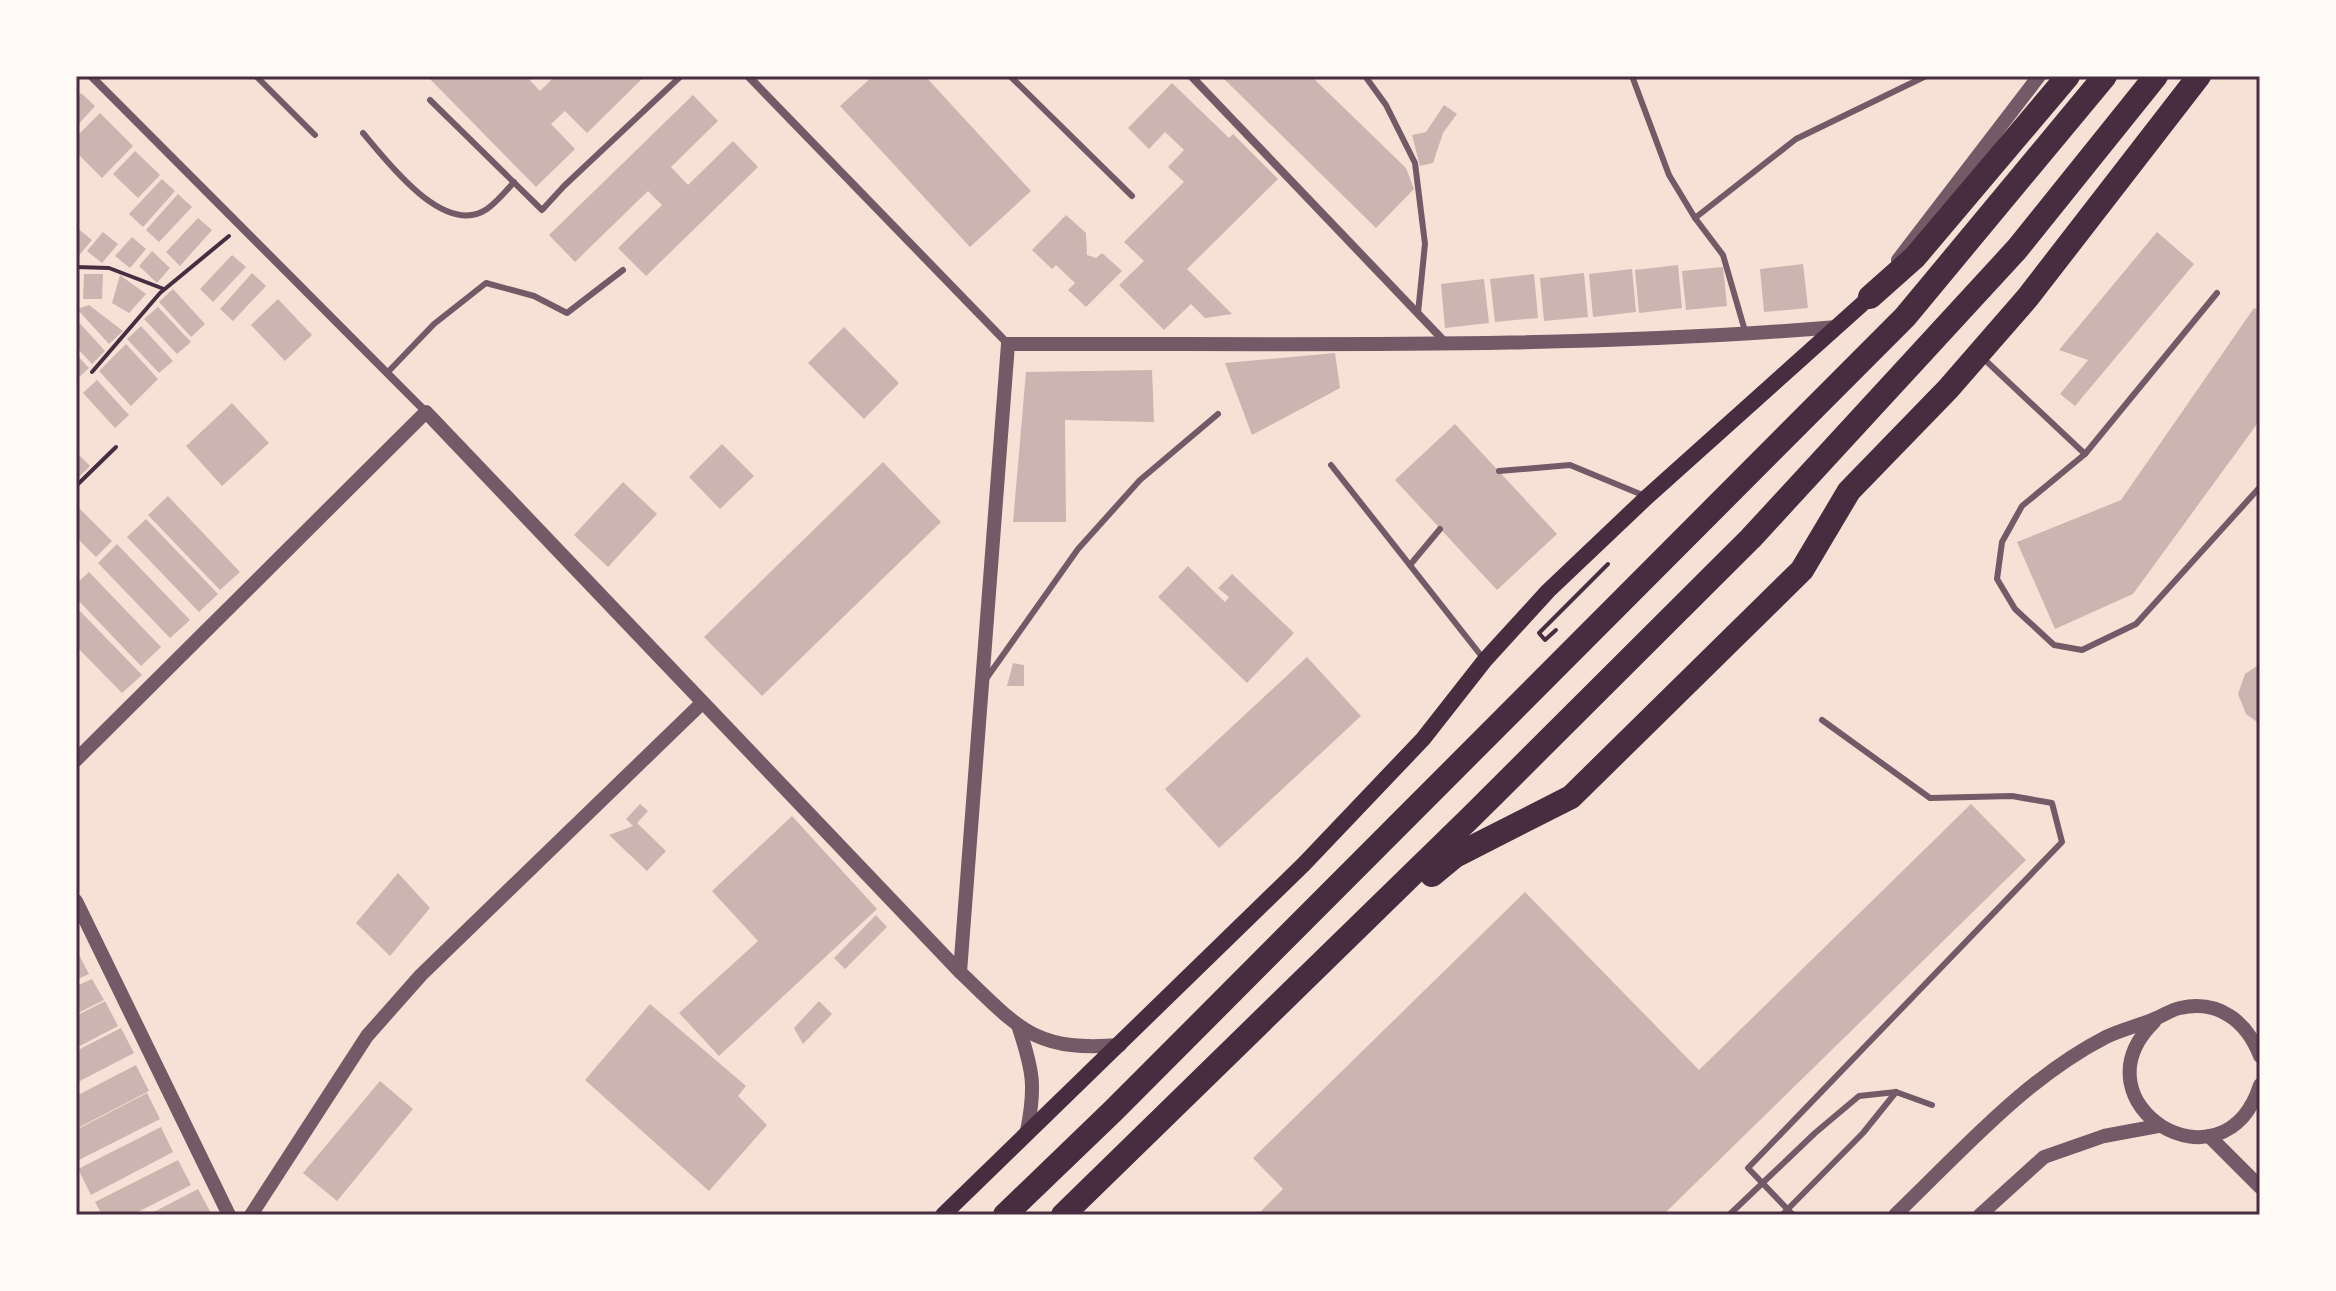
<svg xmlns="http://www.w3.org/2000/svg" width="2336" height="1291" viewBox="0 0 2336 1291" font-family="Commissioner,sans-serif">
  <rect width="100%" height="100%" fill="#f7e1d7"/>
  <g fill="#ccb4b1">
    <polygon points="427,76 526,76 540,91 555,76 645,76 587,133 565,111 551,124 575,149 536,187"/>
    <polygon points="873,76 925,76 1031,191 970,247 840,106"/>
    <polygon points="1221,76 1311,76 1406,168 1414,189 1376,228"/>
    <polygon points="1172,83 1229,138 1233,134 1278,179 1187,269 1232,314 1205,318 1191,304 1164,330 1119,285 1144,261 1124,242 1184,182 1168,167 1184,150 1165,132 1149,149 1128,128"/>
    <polygon points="81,93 95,106 76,127 76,99"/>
    <polygon points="693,95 718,121 671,167 688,185 733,141 758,167 646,276 618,248 662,205 648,191 575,262 549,235"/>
    <polygon points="1444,105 1457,114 1443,133 1433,163 1420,166 1412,135 1426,132"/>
    <polygon points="100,113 133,146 102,178 76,152 76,137"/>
    <polygon points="135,151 160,175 138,198 113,174"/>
    <polygon points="162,179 175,191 143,227 129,214"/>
    <polygon points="178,194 192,207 159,242 146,230"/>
    <polygon points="1066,215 1086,233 1087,255 1096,258 1102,253 1122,271 1086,307 1068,290 1075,283 1056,265 1052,269 1032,250"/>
    <polygon points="198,218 212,230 180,266 166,252"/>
    <polygon points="76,227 92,240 76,259"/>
    <polygon points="103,232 118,244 102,263 87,251"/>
    <polygon points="2157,232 2194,264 2075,406 2060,394 2088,360 2059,350"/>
    <polygon points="132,237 146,249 130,268 115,256"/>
    <polygon points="152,251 170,268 157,283 139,266"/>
    <polygon points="232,255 246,267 213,302 200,289"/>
    <polygon points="1803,264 1808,308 1764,312 1760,269"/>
    <polygon points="1678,265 1682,308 1639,313 1635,270"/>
    <polygon points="1723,267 1727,306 1686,310 1682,271"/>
    <polygon points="1632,269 1636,312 1593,317 1589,274"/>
    <polygon points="252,273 266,286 233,321 220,309"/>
    <polygon points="1584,273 1588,317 1544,321 1540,278"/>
    <polygon points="84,274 103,274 102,299 83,299"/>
    <polygon points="1534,274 1538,318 1495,322 1490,279"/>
    <polygon points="120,275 146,294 129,313 112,303"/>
    <polygon points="1484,279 1489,323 1445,328 1441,284"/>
    <polygon points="173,289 205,324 191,337 159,302"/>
    <polygon points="278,299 312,335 285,361 251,325"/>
    <polygon points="89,305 123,331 109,344 77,309"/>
    <polygon points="158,307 191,342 177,354 144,319"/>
    <polygon points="2254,308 2260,311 2260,420 2133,594 2055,629 2017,542 2121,500"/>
    <polygon points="76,319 105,351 92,364 76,347"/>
    <polygon points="141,326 173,361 159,373 127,339"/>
    <polygon points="844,327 899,383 864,419 808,363"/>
    <polygon points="126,344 158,379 131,406 99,371"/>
    <polygon points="1335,353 1340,388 1252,435 1225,363"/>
    <polygon points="76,354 89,368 76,380"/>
    <polygon points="1152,370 1154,422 1065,420 1066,522 1013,522 1026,372"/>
    <polygon points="97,380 129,415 115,428 83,393"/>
    <polygon points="232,403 269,443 222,486 186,446"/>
    <polygon points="1455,424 1557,534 1497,590 1395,480"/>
    <polygon points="722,444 754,476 720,509 689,477"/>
    <polygon points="76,452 90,466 76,480"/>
    <polygon points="883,462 941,522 762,696 704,637"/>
    <polygon points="623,482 657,514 608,567 574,535"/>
    <polygon points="168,496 240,572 220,590 148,515"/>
    <polygon points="76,505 112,541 96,557 76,537"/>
    <polygon points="146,519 218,594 199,612 127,537"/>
    <polygon points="117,544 190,620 170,638 98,563"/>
    <polygon points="1188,566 1225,602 1229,597 1218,588 1232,574 1294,633 1247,683 1158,597"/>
    <polygon points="89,572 161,647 141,666 76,598 76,584"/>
    <polygon points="76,607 142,675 122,693 76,646"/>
    <polygon points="1307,657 1361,716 1219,848 1165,789"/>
    <polygon points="1013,663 1024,665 1024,686 1007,686"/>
    <polygon points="2260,664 2260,724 2246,714 2238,694 2245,674"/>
    <polygon points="640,804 648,811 637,823 666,851 647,871 609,835 633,826 626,819"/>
    <polygon points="1971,804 2026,860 1663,1215 1257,1215 1283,1189 1253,1158 1525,892 1699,1070"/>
    <polygon points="792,816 877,909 719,1056 679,1013 758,941 712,891"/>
    <polygon points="398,873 430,908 390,956 356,923"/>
    <polygon points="876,915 887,927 845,969 834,958"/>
    <polygon points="76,949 89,974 76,980"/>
    <polygon points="92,979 104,1000 76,1014 76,986"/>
    <polygon points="105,1001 118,1026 76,1048 76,1016"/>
    <polygon points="819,1001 832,1014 803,1044 794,1028"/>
    <polygon points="650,1004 746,1086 738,1096 767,1125 709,1191 585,1080"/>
    <polygon points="121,1028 134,1053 76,1083 76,1051"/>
    <polygon points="136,1065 149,1091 76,1129 76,1096"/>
    <polygon points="380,1081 413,1109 337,1201 303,1173"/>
    <polygon points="147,1093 160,1119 77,1161 76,1130"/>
    <polygon points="161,1127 173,1152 91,1195 78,1169"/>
    <polygon points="178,1160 191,1185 132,1215 102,1215 95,1202"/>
    <polygon points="198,1189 212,1215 148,1215"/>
  </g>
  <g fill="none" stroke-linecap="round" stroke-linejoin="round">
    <g stroke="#4a2c40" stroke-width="4">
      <polyline points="76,267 109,268 164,289"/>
      <polyline points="92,372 160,293 229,236"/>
      <polyline points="76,486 116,447"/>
      <polyline points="1556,630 1545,640 1539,633 1608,564"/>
    </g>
    <g stroke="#755966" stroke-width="6">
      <polyline points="256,76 315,135"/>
      <polyline points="1010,76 1132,196"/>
      <polyline points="1365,76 1386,105 1415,163 1425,244 1418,313"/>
      <polyline points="1632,76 1669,175 1695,218 1723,255 1745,331"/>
      <polyline points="430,100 542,210 564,186 681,76"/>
      <path d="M 363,133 C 387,161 444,238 487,209 C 497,202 506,191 514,182"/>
      <polyline points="1695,218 1796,139 1926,76"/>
      <polyline points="1984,359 2085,454 2217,293"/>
      <polyline points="387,373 434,324 486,283 534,296 567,313 623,270"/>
      <polyline points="2085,454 2022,506 2002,542 1997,579 2015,609 2054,645 2082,650 2136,624 2260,487"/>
      <polyline points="1331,465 1483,658"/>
      <polyline points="1499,471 1570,465 1645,496"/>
      <polyline points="1410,565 1440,529"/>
      <polyline points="986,679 1078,549 1140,480 1218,414"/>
      <polyline points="1729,1215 1815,1133 1859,1096 1896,1092 1932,1105"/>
      <polyline points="1782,1215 1863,1133 1896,1092"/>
      <polyline points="1793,1215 1748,1168 2062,842 2052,803 2012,796 1930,798 1822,720"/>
    </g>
    <g stroke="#755966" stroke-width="8">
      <polyline points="91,76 426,412"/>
      <polyline points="748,76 1008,344"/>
      <polyline points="1191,76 1446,343"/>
    </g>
    <g stroke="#755966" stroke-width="14">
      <polyline points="1898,260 2039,76"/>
      <path d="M 76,760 L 426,412 L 960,972 C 1019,1028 1033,1052 1120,1045"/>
      <polyline points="76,901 229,1215"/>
      <path d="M 960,972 L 1008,344 C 1284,343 1562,350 1837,327"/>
      <path d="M 2154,1022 C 2071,1104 2224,1198 2260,1085"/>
      <path d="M 1019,1028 C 1033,1071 1036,1086 1027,1131"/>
      <polyline points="2209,1136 2260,1187"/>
      <polyline points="251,1215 367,1036 421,975 702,703"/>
      <path d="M 1895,1215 C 1961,1152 2024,1079 2106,1037 C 2120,1030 2137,1026 2152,1020 C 2161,1017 2170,1010 2180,1008 C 2219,999 2247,1022 2260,1056"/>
      <polyline points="1980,1215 2044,1157 2104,1136 2158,1126"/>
    </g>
    <polyline stroke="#4a2c40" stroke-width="16" points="943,1215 1304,864 1423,739 1485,660 1548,591 1647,497 1870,297"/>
    <g stroke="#4a2c40" stroke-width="24">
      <polyline points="1870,297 1915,257 2068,76"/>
      <polyline points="1432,875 1455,856 1571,797 1802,570 1849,491 1948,389 2028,297 2199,76"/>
      <polyline points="1005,1215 1114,1110 1905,317 2105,76"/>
      <polyline points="1063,1215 1471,817 1751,538 2017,249 2156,76"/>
    </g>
  </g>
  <rect width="2336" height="1291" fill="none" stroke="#fffaf5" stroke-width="156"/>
  <rect x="78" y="78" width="2180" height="1135" fill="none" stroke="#4a2c40" stroke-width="3"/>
</svg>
